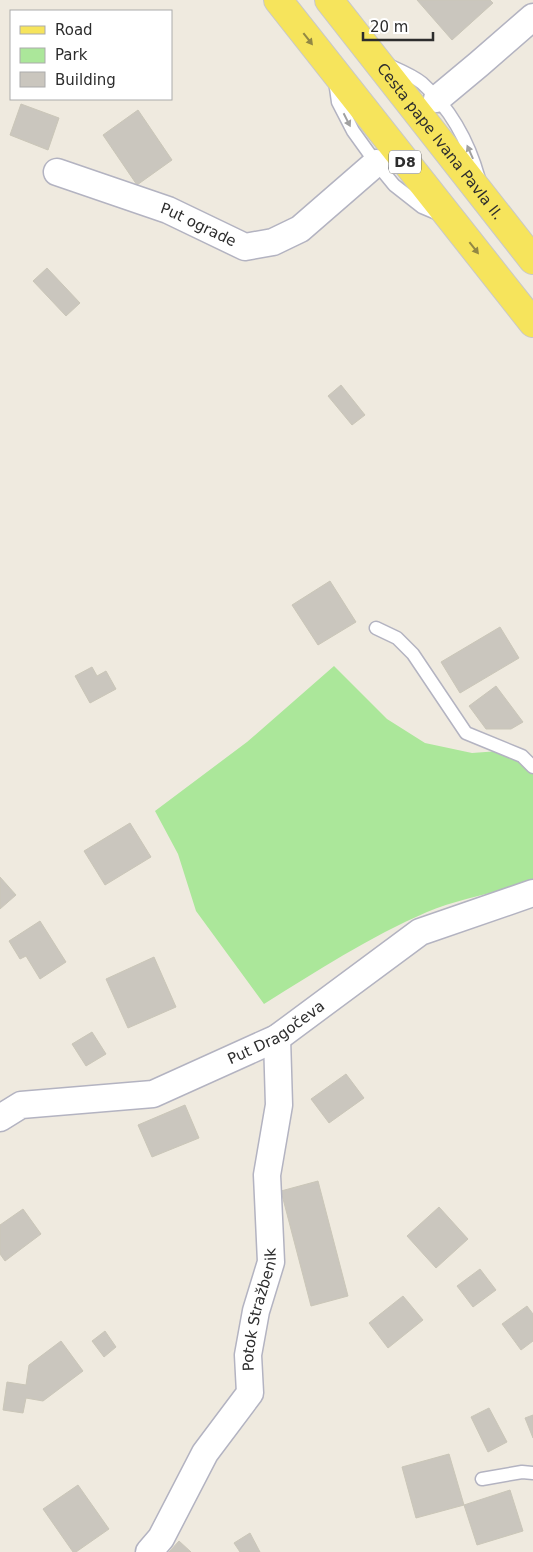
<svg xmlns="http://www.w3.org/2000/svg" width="533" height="1552" viewBox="0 0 533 1552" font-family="'DejaVu Sans',sans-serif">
  <rect width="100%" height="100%" fill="#efeadf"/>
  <path fill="#abe79a" d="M 334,666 L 387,719 L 425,743 L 472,753 L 499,751 L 517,758 L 533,774 L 533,883 C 499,891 459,899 427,912 C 369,937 317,971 264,1004 L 196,911 L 178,854 L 155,811 L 247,742 Z"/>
  <g fill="#cac6be" stroke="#cac6b8">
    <polygon points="417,0 490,0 493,3 452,40"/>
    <polygon points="21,104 59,118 48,150 10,135"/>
    <polygon points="138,110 172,160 137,185 103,135"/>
    <polygon points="47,268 80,303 66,316 33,281"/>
    <polygon points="341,385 365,415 352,425 328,396"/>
    <polygon points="330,581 356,622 318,645 292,605"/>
    <polygon points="500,627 519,658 460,693 441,662"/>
    <polygon points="92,667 97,676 106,671 116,689 90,703 75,676"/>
    <polygon points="496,686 523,722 511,729 486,729 469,706"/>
    <polygon points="130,823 151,857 105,885 84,851"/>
    <polygon points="0,877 16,895 0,909"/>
    <polygon points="40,921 66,962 40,979 26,956 20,959 9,941"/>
    <polygon points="154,957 176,1007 128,1028 106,979"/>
    <polygon points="92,1032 106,1054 86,1066 72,1044"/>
    <polygon points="346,1074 364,1098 329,1123 311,1099"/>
    <polygon points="185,1105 199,1138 152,1157 138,1125"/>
    <polygon points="318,1181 348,1296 311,1306 281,1191"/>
    <polygon points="439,1207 468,1239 436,1268 407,1236"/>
    <polygon points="23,1209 41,1234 5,1261 0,1254 0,1225"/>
    <polygon points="480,1269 496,1290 473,1307 457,1286"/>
    <polygon points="403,1296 423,1320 388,1348 369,1323"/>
    <polygon points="527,1306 533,1314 533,1341 521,1350 502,1324"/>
    <polygon points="105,1331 116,1347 104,1357 92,1341"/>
    <polygon points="61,1341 83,1371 43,1401 26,1398 23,1413 3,1410 7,1382 26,1385 29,1365"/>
    <polygon points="489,1408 507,1442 488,1452 471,1417"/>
    <polygon points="533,1415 533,1438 525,1418"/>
    <polygon points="449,1454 464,1505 416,1518 402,1467"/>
    <polygon points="78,1485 109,1529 76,1552 73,1552 43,1509"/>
    <polygon points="510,1490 523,1531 477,1545 464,1505"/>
    <polygon points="250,1533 260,1552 240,1552 234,1543"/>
    <polygon points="179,1541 191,1552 169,1552"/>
  </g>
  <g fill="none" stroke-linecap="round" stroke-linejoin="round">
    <g stroke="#b3b3c1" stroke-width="15">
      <g id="service">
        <path d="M 388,65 C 399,70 412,75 422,83 C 451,109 469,143 479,179"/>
        <polyline points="335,81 338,102 353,131 376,163 394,185 422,207 441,215"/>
        <polyline points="376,628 397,638 413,654 466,733 522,756 533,767"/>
        <polyline points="482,1479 522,1472 533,1473"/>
      </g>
    </g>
    <g stroke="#b3b3c1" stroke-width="29">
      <g id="minor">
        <polyline points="437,99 479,64 533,17"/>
        <path id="s1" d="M 57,172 L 168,210 L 245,247 L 273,242 L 300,229 L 376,163"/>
        <path id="s2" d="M 0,1118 L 21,1105 L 153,1094 L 277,1038 L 420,932 L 533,893"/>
        <path id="s3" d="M 149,1552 L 161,1538 L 205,1453 L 250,1393 L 248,1355 L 256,1311 L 271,1262 L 267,1175 L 279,1105 L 277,1038"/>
      </g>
    </g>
    <g stroke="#c8c8c8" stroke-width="30">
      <g id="primary">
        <polyline points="278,0 533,323"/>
        <path id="s4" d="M 329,0 L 533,260"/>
      </g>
    </g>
    <use href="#service" stroke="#fff" stroke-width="12"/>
    <use href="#minor" stroke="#fff" stroke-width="26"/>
    <use href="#primary" stroke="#f6e45c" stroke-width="28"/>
  </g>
  <defs><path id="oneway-solid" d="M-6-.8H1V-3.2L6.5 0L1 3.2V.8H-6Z" transform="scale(1.25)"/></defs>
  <g fill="#928844">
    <use href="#oneway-solid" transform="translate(308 39) rotate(52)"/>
    <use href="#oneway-solid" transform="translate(474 248) rotate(52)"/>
  </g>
  <g fill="#a0a0a0">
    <use href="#oneway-solid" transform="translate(347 120) rotate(63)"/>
    <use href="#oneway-solid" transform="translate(470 152) rotate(-114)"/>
  </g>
  <g text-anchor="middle" stroke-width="5" stroke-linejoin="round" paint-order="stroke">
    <rect fill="#fff" stroke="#6c6c6c" stroke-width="1" x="389" y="150.5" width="32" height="23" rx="4"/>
    <g font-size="14" font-weight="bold" fill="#2d2d2d">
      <text x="405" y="167">D8</text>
    </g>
    <g font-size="15" fill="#2d2d2d" stroke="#fff">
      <text dy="5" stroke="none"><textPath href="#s4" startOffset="180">Cesta pape Ivana Pavla II.</textPath></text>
      <text dy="5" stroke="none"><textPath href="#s1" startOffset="151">Put ograde</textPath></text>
      <text dy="5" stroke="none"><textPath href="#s2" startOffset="295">Put Dragočeva</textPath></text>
      <text dy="5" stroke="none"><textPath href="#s3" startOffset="274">Potok Stražbenik</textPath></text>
    </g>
  </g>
  <rect x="10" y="10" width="162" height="90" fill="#ffffff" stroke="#ababab"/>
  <rect x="20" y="26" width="25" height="8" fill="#f6e45c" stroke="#ababab"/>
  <text x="55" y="35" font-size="15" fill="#2d2d2d">Road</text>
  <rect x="20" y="48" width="25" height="15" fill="#abe79a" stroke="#ababab"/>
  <text x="55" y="60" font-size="15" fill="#2d2d2d">Park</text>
  <rect x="20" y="72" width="25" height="15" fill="#cac6be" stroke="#ababab"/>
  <text x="55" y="85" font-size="15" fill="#2d2d2d">Building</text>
  <path d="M363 32v8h70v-8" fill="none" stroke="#2d2d2d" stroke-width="2.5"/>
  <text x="370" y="32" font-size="15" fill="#2d2d2d" stroke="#ffffff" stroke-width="4" paint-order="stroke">20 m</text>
</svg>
